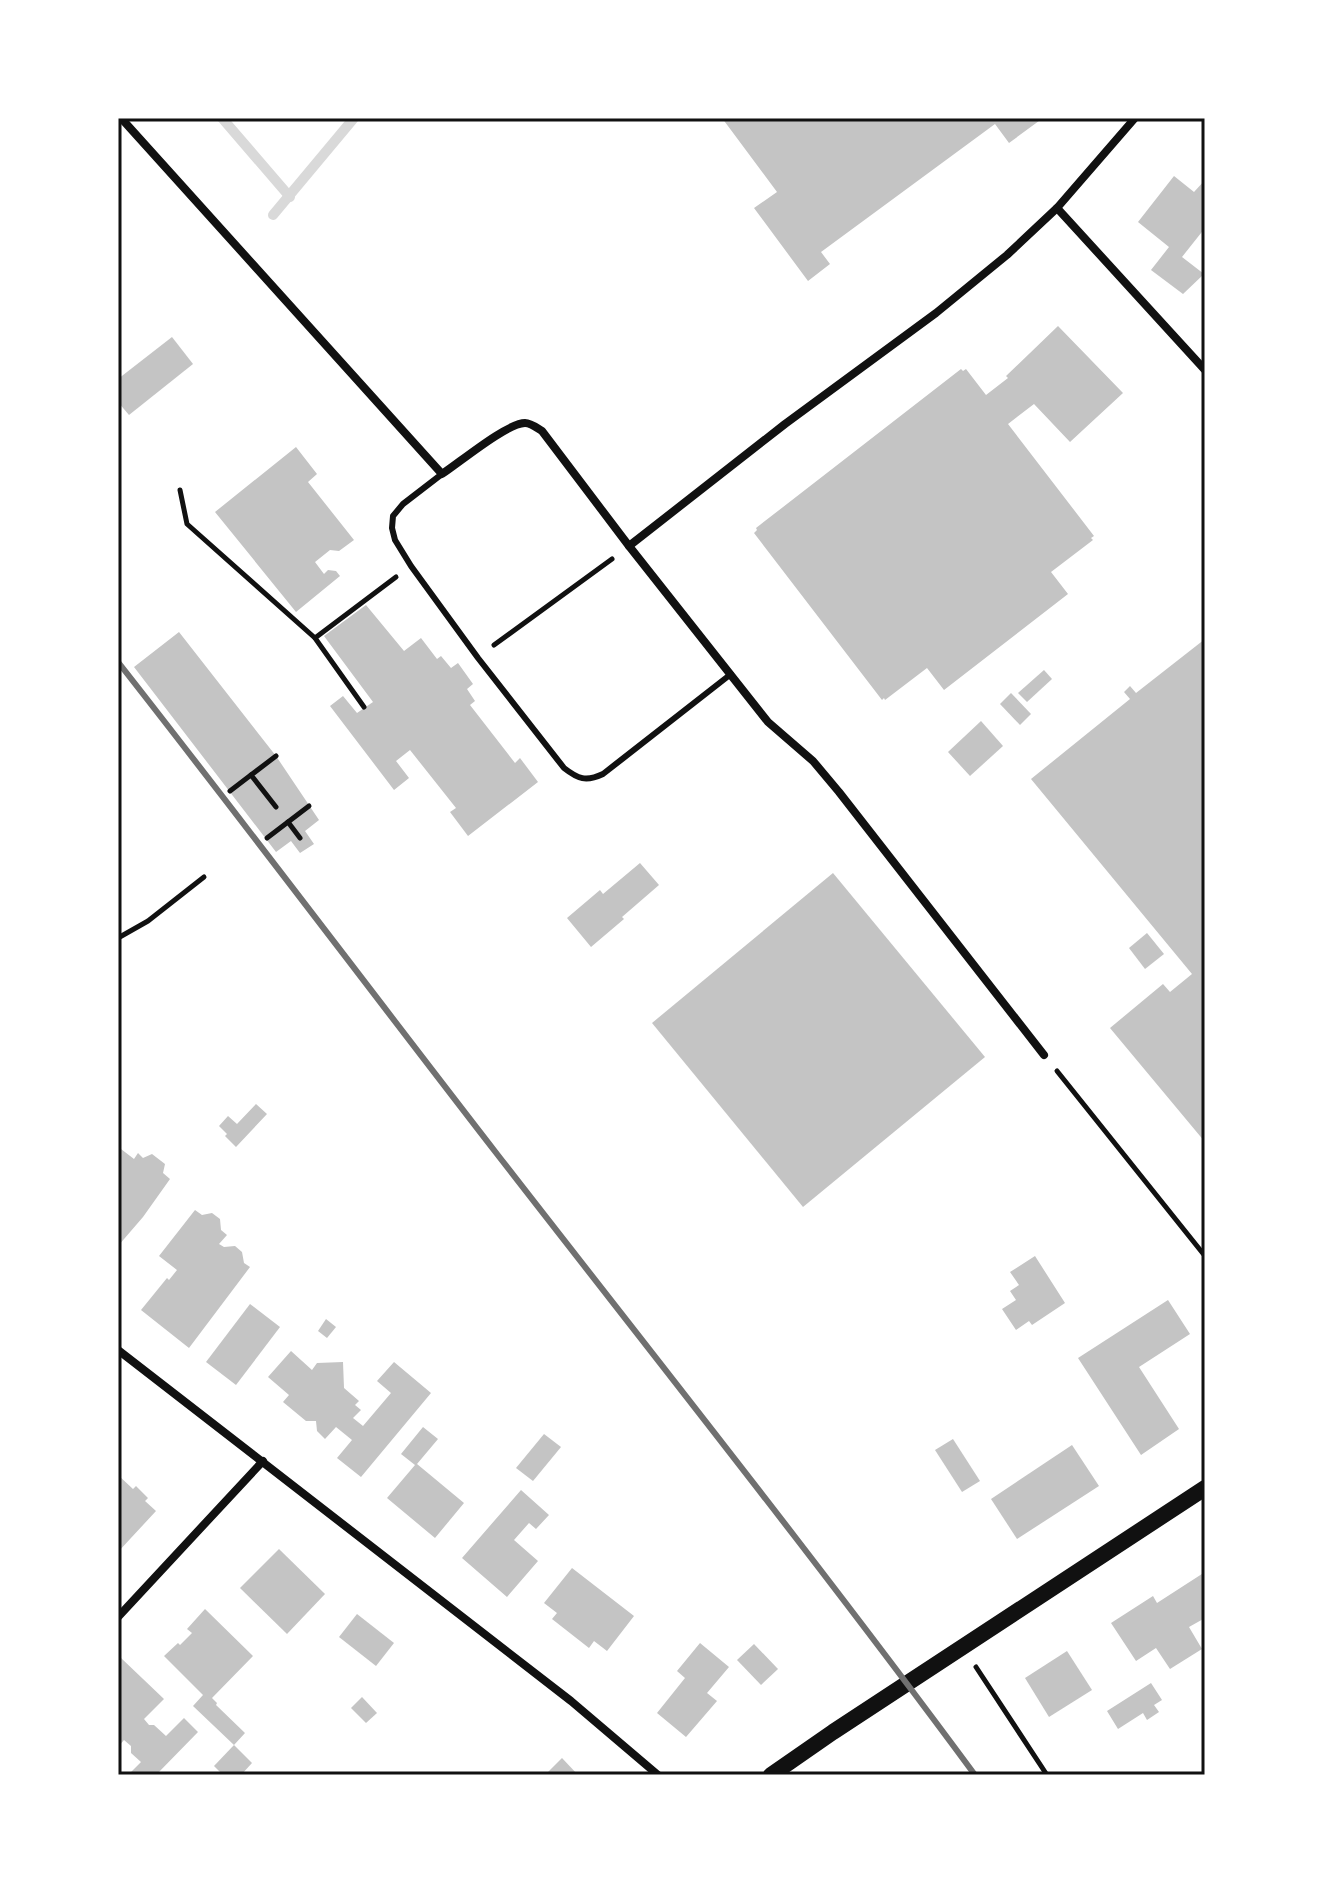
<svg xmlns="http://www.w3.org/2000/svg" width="1323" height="1893" viewBox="0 0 1323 1893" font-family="Helvetica,sans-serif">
  <rect width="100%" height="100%" fill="#fff"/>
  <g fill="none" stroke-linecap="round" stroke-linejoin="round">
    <g stroke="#d9d9d9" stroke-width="10">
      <polyline points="222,118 290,197"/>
      <polyline points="273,215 354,118"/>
    </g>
  </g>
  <g fill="#c4c4c4">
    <polygon points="722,118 1043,118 1009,143 995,124 821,252 830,264 808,281 754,208 777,192"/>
    <polygon points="1174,176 1194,192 1205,180 1205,228 1182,257 1204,274 1183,294 1151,270 1169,247 1138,222"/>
    <polygon points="1058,326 1123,393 1070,442 1034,404 1008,424 1094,536 1091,538 1093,540 1051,572 1068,594 944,690 927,668 885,700 884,698 882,700 754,533 757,530 756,528 961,369 963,371 966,369 986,395 1008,378 1006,376"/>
    <polygon points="172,337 193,364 129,415 118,402 118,379"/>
    <polygon points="296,447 317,474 308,482 354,540 339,551 330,550 315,562 324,574 328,570 336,571 340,576 296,612 215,512"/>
    <polygon points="366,605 404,651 421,638 437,659 441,656 451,668 458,663 473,684 467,689 475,701 470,705 515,763 520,758 538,782 468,836 450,812 456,808 410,750 396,761 409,778 394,790 330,706 343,696 357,713 373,702 324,636"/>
    <polygon points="179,632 276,756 319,820 305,831 314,844 300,853 291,841 276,852 134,667"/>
    <polygon points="1205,639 1205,1142 1110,1028 1163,984 1170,992 1192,974 1031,779 1130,699 1124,692 1130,686 1136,693"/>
    <polygon points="1044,670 1052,679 1027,702 1018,693"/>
    <polygon points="1011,693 1031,714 1020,725 1000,704"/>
    <polygon points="981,721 1003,746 970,776 948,752"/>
    <polygon points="640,863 659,885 622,917 624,919 591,947 567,918 600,890 603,894"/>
    <polygon points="833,873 985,1057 803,1207 652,1023"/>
    <polygon points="1147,933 1164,954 1145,969 1129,948"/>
    <polygon points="256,1104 267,1114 236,1147 225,1136 227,1134 219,1126 228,1116 237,1124"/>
    <polygon points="121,1149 134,1159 138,1153 143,1158 152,1154 165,1164 163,1173 170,1179 143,1217 118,1246 118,1152"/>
    <polygon points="195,1210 202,1215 212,1213 220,1219 221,1230 227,1235 219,1244 224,1247 235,1246 242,1252 244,1263 250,1267 189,1348 141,1310 167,1278 169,1280 177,1270 159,1256"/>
    <polygon points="1035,1256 1065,1303 1032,1325 1029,1321 1016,1330 1002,1309 1016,1300 1010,1291 1019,1285 1010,1272"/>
    <polygon points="1168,1300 1190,1334 1139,1367 1179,1429 1141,1455 1078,1358"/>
    <polygon points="250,1304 280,1327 236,1385 206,1362"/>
    <polygon points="326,1319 336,1327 327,1338 318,1331"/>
    <polygon points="291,1351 312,1370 317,1363 343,1362 344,1388 359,1401 355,1405 361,1410 353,1418 363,1426 391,1393 377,1381 394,1362 431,1393 361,1477 337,1458 352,1440 336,1427 325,1439 317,1431 316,1421 306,1421 283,1402 289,1395 268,1377"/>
    <polygon points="423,1427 438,1439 417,1464 464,1503 435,1538 387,1498 415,1465 401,1454"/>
    <polygon points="544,1434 561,1447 533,1481 516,1468"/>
    <polygon points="953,1439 980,1481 962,1492 935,1450"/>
    <polygon points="1072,1445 1099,1486 1017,1539 991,1499"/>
    <polygon points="118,1475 133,1489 136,1486 148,1498 145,1501 156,1511 118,1552"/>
    <polygon points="521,1490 549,1515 536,1529 529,1523 514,1540 538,1561 507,1597 462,1558"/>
    <polygon points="279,1549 325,1594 287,1634 240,1588"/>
    <polygon points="572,1568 634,1616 607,1651 594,1641 589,1648 552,1619 557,1613 544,1603"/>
    <polygon points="1205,1572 1205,1618 1189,1627 1202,1649 1170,1669 1156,1648 1136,1661 1111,1623 1153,1596 1157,1603"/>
    <polygon points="205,1609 253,1656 212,1698 217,1703 216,1705 245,1733 234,1745 193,1706 203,1695 164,1656 178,1643 180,1645 192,1633 187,1629"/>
    <polygon points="357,1614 394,1643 376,1666 339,1637"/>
    <polygon points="700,1643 729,1667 707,1693 717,1701 686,1737 657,1713 685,1678 677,1671"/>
    <polygon points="754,1644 778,1669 761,1685 737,1660"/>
    <polygon points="1067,1651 1092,1690 1049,1717 1025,1678"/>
    <polygon points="121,1658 164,1699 144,1719 149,1725 154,1725 166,1736 184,1718 198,1732 156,1775 128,1775 141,1762 131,1753 131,1746 124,1740 118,1747 118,1662"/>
    <polygon points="1151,1683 1162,1700 1154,1705 1159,1712 1147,1720 1143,1713 1118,1729 1107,1711"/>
    <polygon points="362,1697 377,1713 366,1723 351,1708"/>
    <polygon points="234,1745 252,1763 241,1775 223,1775 214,1766"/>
    <polygon points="562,1758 578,1775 545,1775"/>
  </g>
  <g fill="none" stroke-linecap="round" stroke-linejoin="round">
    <g stroke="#111" stroke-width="5">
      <polyline points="180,490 187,524 315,638"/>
      <polyline points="494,645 612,559"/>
      <polyline points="364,707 315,638 396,577"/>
      <polyline points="251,775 276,807"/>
      <polyline points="230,791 276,756"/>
      <polyline points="288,822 300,838"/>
      <polyline points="267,838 309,806"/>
      <polyline points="118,938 148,921 204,877"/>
      <polyline points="1057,1071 1205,1256"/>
      <polyline points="976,1667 1047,1775"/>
    </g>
    <path stroke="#111" stroke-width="6" d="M 442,474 L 403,504 L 393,516 L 392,528 L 395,540 L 411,566 L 478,658 L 564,768 C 578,779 586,782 603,774 L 731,674"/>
    <g stroke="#111" stroke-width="8">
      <path d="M 121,118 L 442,474 C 459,463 507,423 525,423 C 531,423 537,428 542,431 L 629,546 L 768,722 L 813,761 L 839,792 L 1044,1055"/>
      <polyline points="1057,208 1205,370"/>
      <polyline points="629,546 785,424 936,313 1007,255 1057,208 1135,118"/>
      <polyline points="118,1350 571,1701 658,1775"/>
      <polyline points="118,1617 263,1461"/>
    </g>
    <polyline stroke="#111" stroke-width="16" points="771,1775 833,1732 1205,1488"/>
    <path stroke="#707070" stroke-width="6" d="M 118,662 C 246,825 370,990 497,1154 C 657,1360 820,1565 975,1775"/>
  </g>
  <rect width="1323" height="1893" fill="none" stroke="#ffffff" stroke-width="240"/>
  <rect x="120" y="120" width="1083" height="1653" fill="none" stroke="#111" stroke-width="3"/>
</svg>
